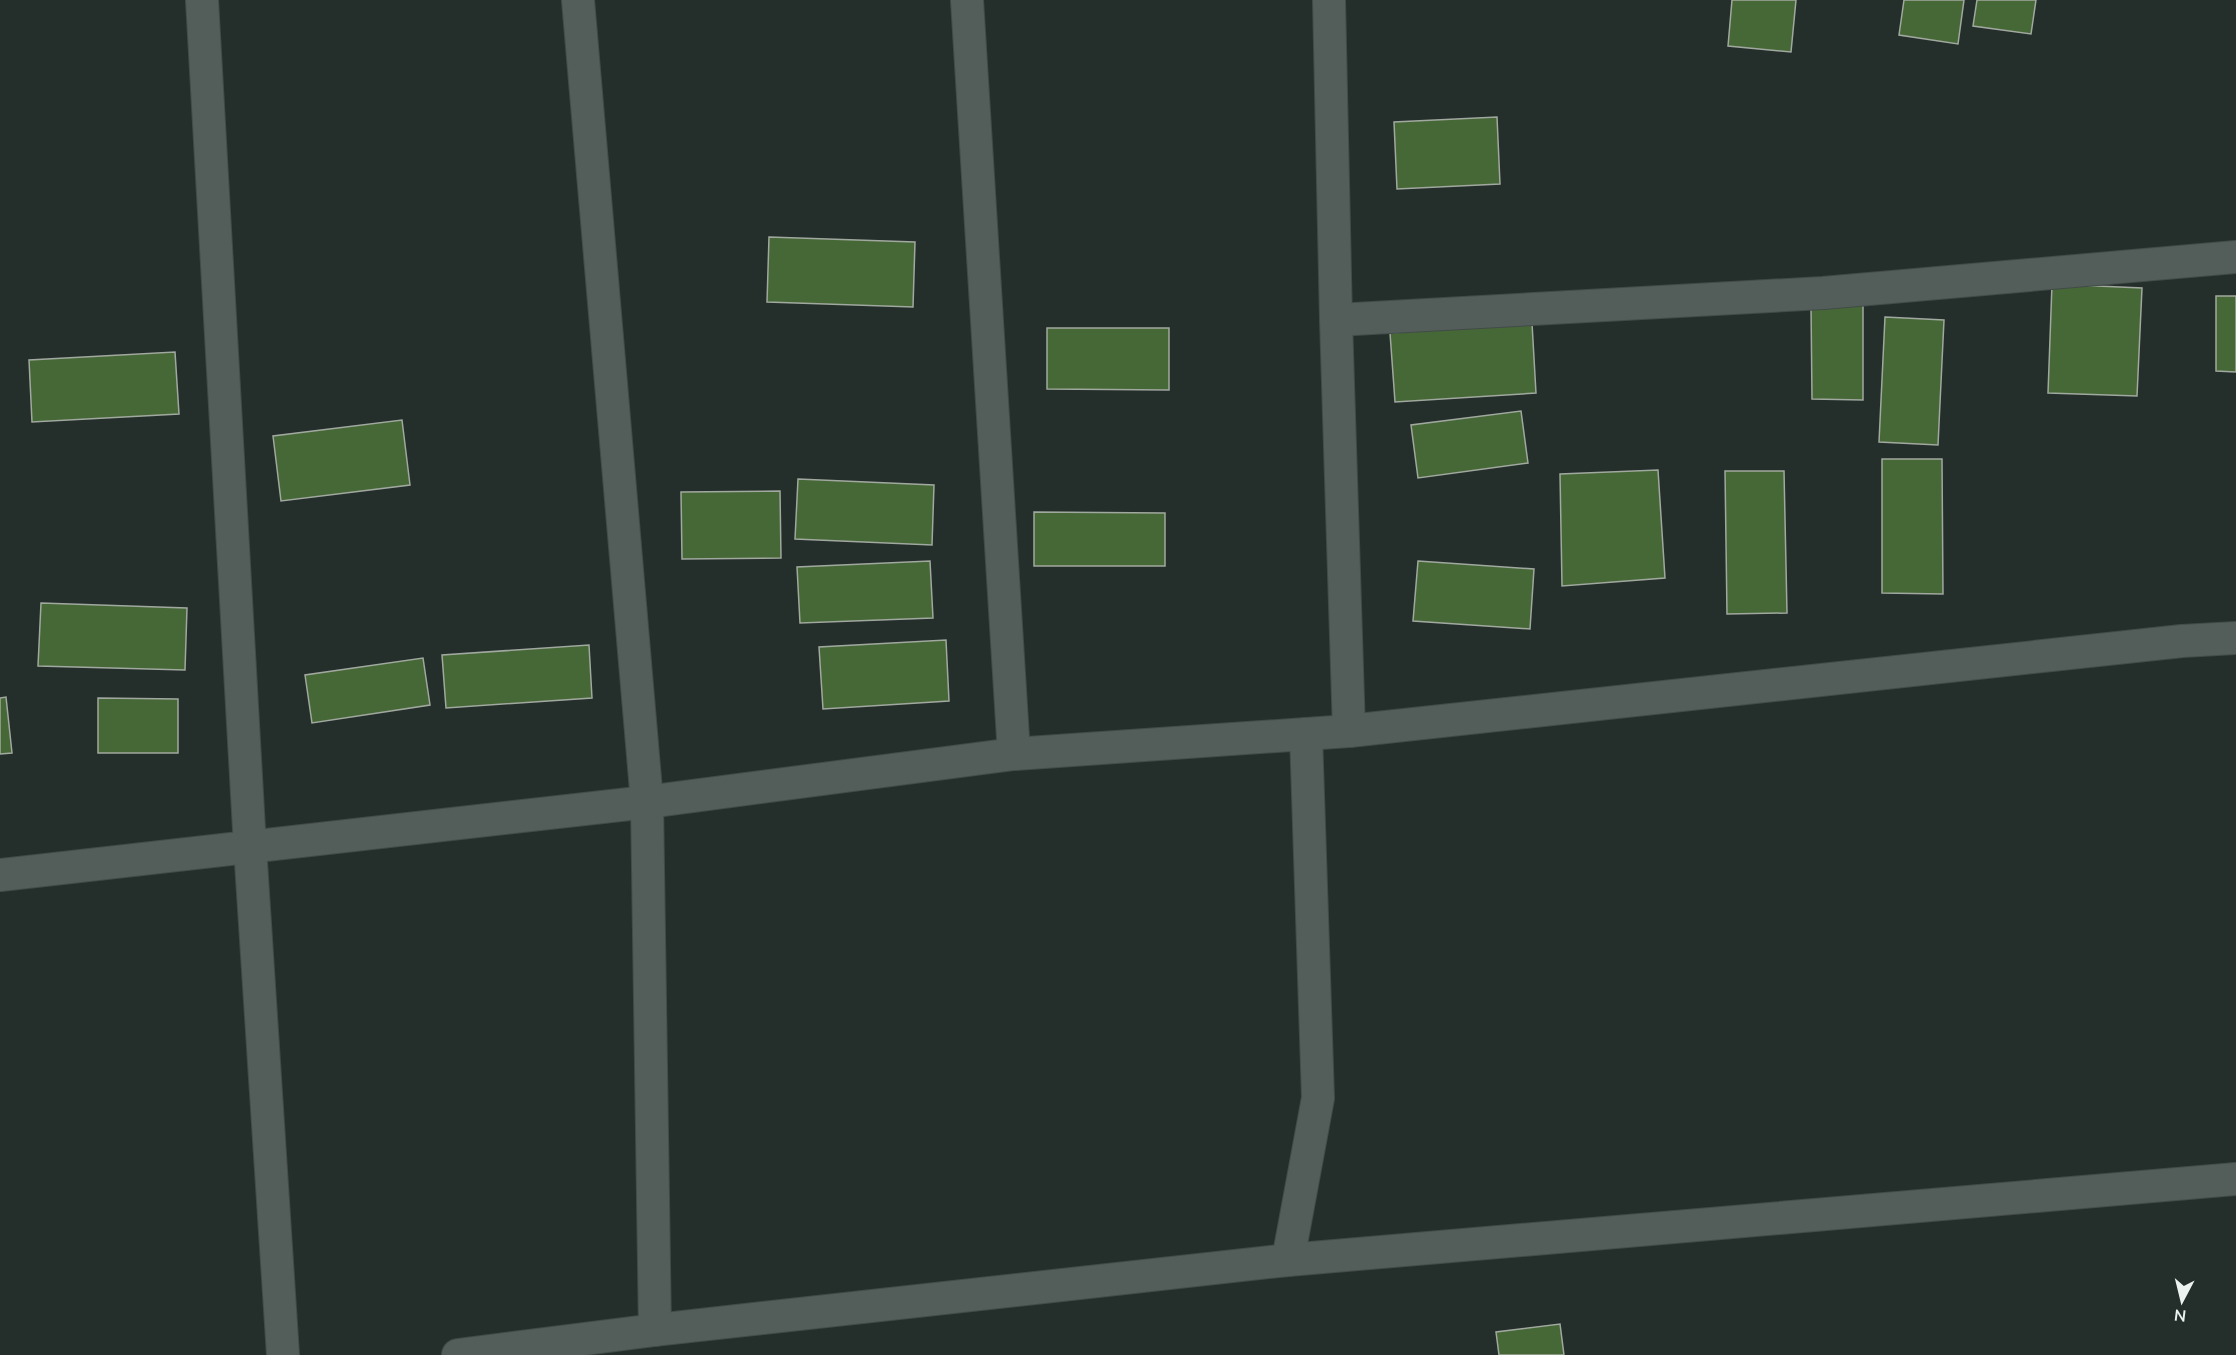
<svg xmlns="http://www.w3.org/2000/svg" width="2236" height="1355" viewBox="0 0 2236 1355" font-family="'Nunito Sans',sans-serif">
  <rect width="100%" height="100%" fill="#242e2b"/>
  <g fill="#466837" stroke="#a1a89f" stroke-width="1.5">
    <polygon points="1732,0 1796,0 1791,52 1728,46"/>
    <polygon points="1904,0 1964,0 1958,44 1899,35"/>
    <polygon points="1977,0 2036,0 2031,34 1973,26"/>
    <polygon points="1497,117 1500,184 1397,189 1394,122"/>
    <polygon points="769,237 915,242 913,307 767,302"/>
    <polygon points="2052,284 2142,288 2137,396 2048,393"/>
    <polygon points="2216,296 2236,296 2236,372 2216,371"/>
    <polygon points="1863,305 1863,400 1812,399 1811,306"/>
    <polygon points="1885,317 1944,320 1938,445 1879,442"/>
    <polygon points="1532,323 1536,393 1395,402 1390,333"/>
    <polygon points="1047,328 1169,328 1169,390 1047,389"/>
    <polygon points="175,352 179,414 32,422 29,360"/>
    <polygon points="1521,411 1528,463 1418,478 1411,425"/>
    <polygon points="402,420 410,485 281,501 273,436"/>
    <polygon points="1882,459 1942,459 1943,594 1882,593"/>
    <polygon points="1658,470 1665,578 1562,586 1560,474"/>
    <polygon points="1725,471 1784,471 1787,613 1727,614"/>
    <polygon points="798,479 934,485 932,545 795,539"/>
    <polygon points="780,491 781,558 682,559 681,492"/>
    <polygon points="1034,512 1165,513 1165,566 1034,566"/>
    <polygon points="930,561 933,618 800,623 797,567"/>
    <polygon points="1418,561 1534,569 1530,629 1413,621"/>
    <polygon points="41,603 187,608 185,670 38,666"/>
    <polygon points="946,640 949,701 823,709 819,647"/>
    <polygon points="589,645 592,698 446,708 442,655"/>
    <polygon points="423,658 430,705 312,723 305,675"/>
    <polygon points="6,697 12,753 0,754 0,698"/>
    <polygon points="98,698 178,699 178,753 98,753"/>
    <polygon points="1560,1324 1564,1355 1499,1355 1496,1332"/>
  </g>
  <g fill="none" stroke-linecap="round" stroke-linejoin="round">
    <g stroke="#424b48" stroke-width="34">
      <g id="minor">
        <polyline points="202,0 250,847 283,1355"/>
        <polyline points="578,0 647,802 655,1330"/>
        <polyline points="967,0 1014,754"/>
        <polyline points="1329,0 1336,320 1349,731"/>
        <polyline points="1336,320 1823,293 2236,257"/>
        <polyline points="0,875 647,802 1014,754 1349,731 2182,641 2236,638"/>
        <polyline points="1288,1260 1318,1098 1306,734"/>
        <polyline points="458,1355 655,1330 1288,1260 2236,1179"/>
      </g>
    </g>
    <use href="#minor" stroke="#535e5a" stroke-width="32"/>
  </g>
  <g transform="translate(2182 1301) rotate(187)" stroke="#242e2b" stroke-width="4.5" paint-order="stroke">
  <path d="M0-4.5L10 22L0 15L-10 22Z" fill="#ebf2ef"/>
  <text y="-9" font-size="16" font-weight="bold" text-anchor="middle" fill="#ebf2ef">N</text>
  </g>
</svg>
